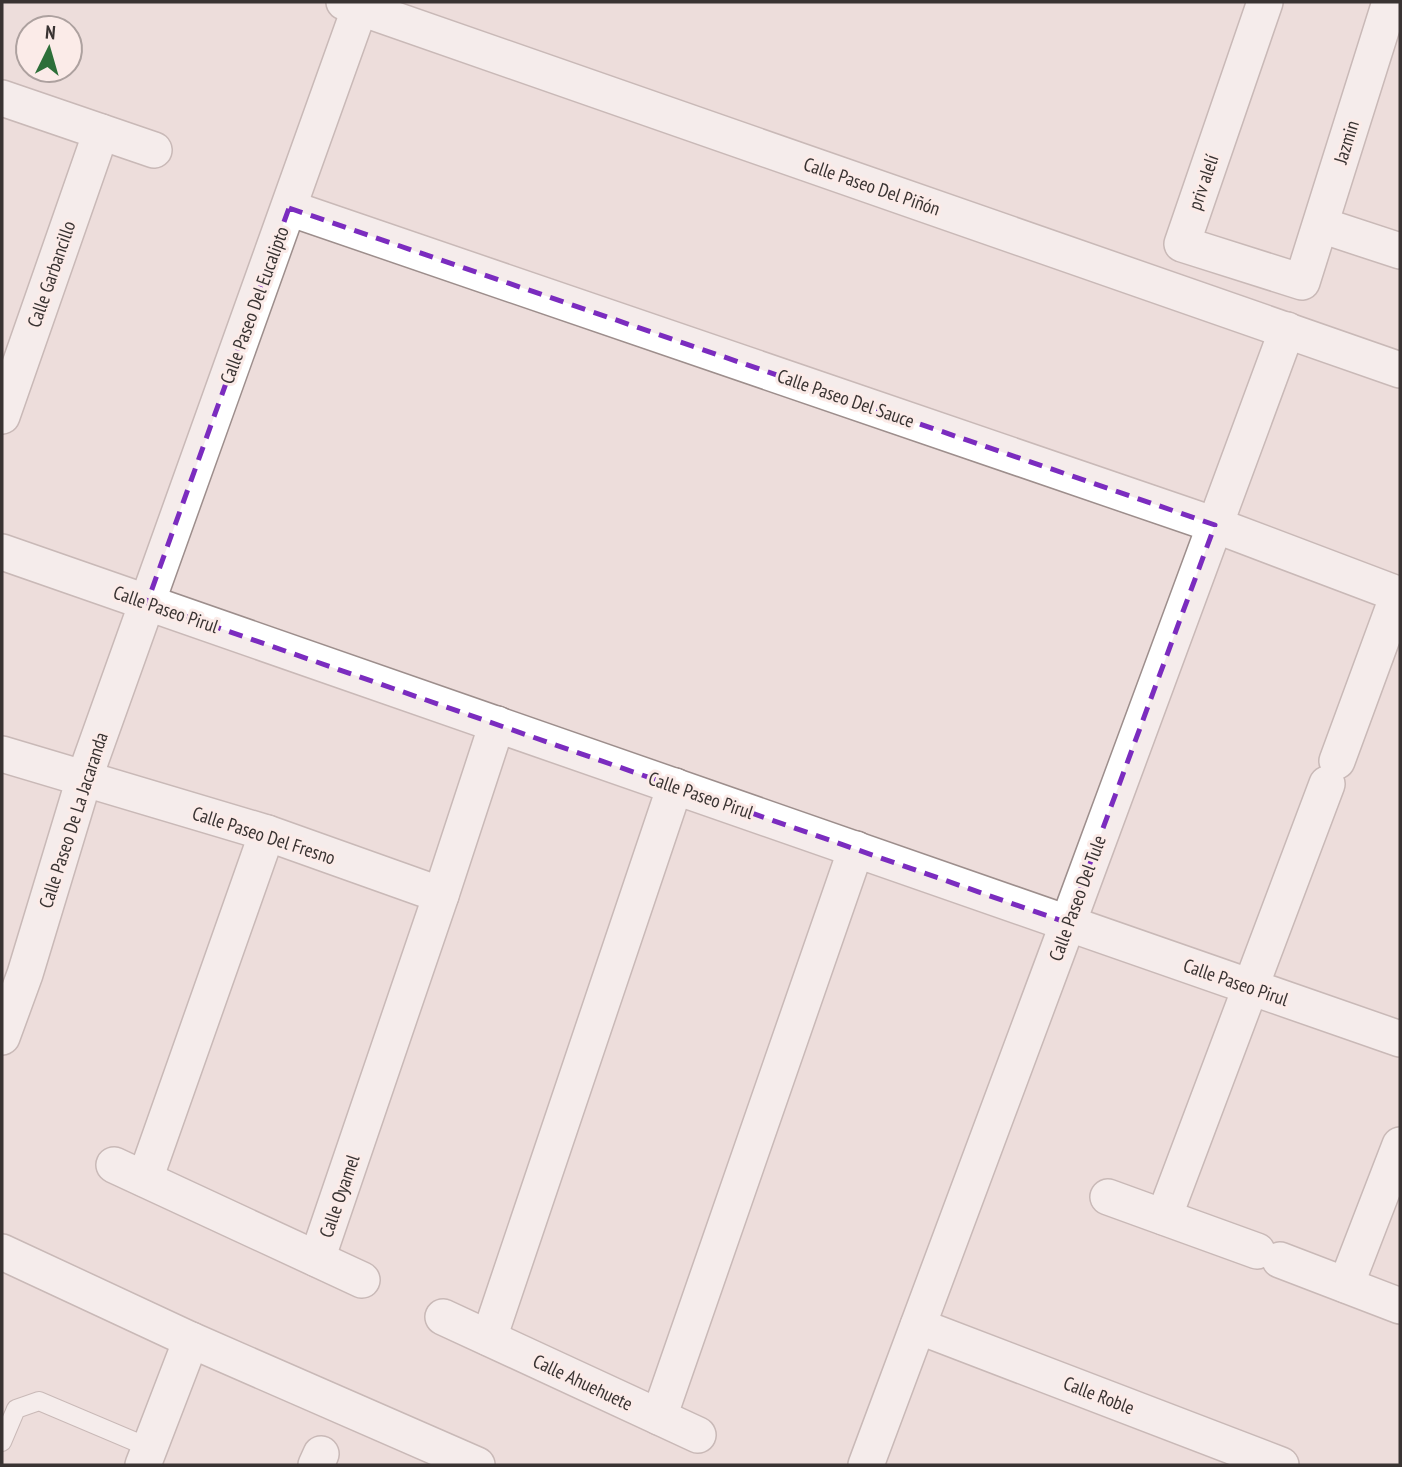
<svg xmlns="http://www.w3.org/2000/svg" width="1402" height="1467" viewBox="0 0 1402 1467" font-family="'PT Sans Narrow',sans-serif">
  <rect width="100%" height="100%" fill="#eddddb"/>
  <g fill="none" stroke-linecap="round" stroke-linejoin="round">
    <g stroke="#9d8e8c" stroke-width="20">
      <polyline id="service" points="2,1442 16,1409 39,1401 150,1448"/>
    </g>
    <g stroke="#9d8e8c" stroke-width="38">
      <g id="minor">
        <polyline points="344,2 1400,370"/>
        <polyline points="1265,2 1182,244 1302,282 1390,2"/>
        <polyline points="2,98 154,150"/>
        <polyline points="289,208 1215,525 1400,595"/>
        <polyline points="1321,225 1400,251"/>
        <polyline points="2,416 101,132"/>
        <polyline points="2,552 1400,1039"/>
        <polyline points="2,754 267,833 441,895"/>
        <polyline points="1337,761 1398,595"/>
        <polyline points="2,1037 25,974 84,779 360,7"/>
        <polyline points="114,1165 362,1280"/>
        <polyline points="145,1179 267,833"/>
        <polyline points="1108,1197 1257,1251"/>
        <polyline points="1164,1217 1327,784"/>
        <polyline points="2,1252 191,1340 477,1465"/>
        <polyline points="317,1259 441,895 497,724"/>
        <polyline points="1280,1260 1400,1306"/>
        <polyline points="1346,1285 1400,1145"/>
        <polyline points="443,1317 698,1435"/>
        <polyline points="918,1326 1281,1465"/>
        <polyline points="489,1338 675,786"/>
        <polyline points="659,1417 856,849"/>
        <polyline points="143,1465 191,1340"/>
        <polyline points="316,1465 321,1454"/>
        <polyline points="866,1465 1068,923 1287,330"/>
      </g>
    </g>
    <use href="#service" stroke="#fff" stroke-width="18"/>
    <use href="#minor" stroke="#fff" stroke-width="35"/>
  </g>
  <path d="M0 0H1402V1467H0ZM 289,208 L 1215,525 L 1068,923 L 147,603 Z" fill="#eddddb" fill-opacity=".55" fill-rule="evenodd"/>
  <path fill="none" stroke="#7b2cbf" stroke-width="5" stroke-dasharray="14 9" stroke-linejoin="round" d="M 289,208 L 1215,525 L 1068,923 L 147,603 Z"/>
  <g text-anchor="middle" stroke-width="6" stroke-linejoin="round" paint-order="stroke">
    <g font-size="19" fill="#393332" stroke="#fbebe8">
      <text transform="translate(1346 142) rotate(-73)" y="7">Jazmin</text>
      <text transform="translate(1203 182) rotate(-71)" y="7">priv alelí</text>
      <text transform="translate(872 186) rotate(19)" y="7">Calle Paseo Del Piñón</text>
      <text transform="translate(51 274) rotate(-71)" y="7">Calle Garbancillo</text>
      <text transform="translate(254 305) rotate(-70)" y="7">Calle Paseo Del Eucalipto</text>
      <text transform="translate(846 398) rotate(19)" y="7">Calle Paseo Del Sauce</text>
      <text transform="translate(166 609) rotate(19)" y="7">Calle Paseo Pirul</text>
      <text transform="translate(701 795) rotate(19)" y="7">Calle Paseo Pirul</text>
      <text transform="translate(73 820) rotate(-72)" y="7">Calle Paseo De La Jacaranda</text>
      <text transform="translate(264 835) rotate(18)" y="7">Calle Paseo Del Fresno</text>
      <text transform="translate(1077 898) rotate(-70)" y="7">Calle Paseo Del Tule</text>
      <text transform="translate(1236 982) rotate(19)" y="7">Calle Paseo Pirul</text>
      <text transform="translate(339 1196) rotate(-71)" y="7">Calle Oyamel</text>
      <text transform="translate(583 1382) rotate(25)" y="7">Calle Ahuehuete</text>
      <text transform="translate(1099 1395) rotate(21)" y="7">Calle Roble</text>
    </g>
  </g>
  <rect width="1402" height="1467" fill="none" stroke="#393332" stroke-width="7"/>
  <g transform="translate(49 49) rotate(5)"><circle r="33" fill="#fbebe8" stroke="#ada19f" stroke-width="2"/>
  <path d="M0-5L12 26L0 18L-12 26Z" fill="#2d6f39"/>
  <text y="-10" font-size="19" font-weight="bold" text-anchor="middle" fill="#393332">N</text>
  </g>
</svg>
